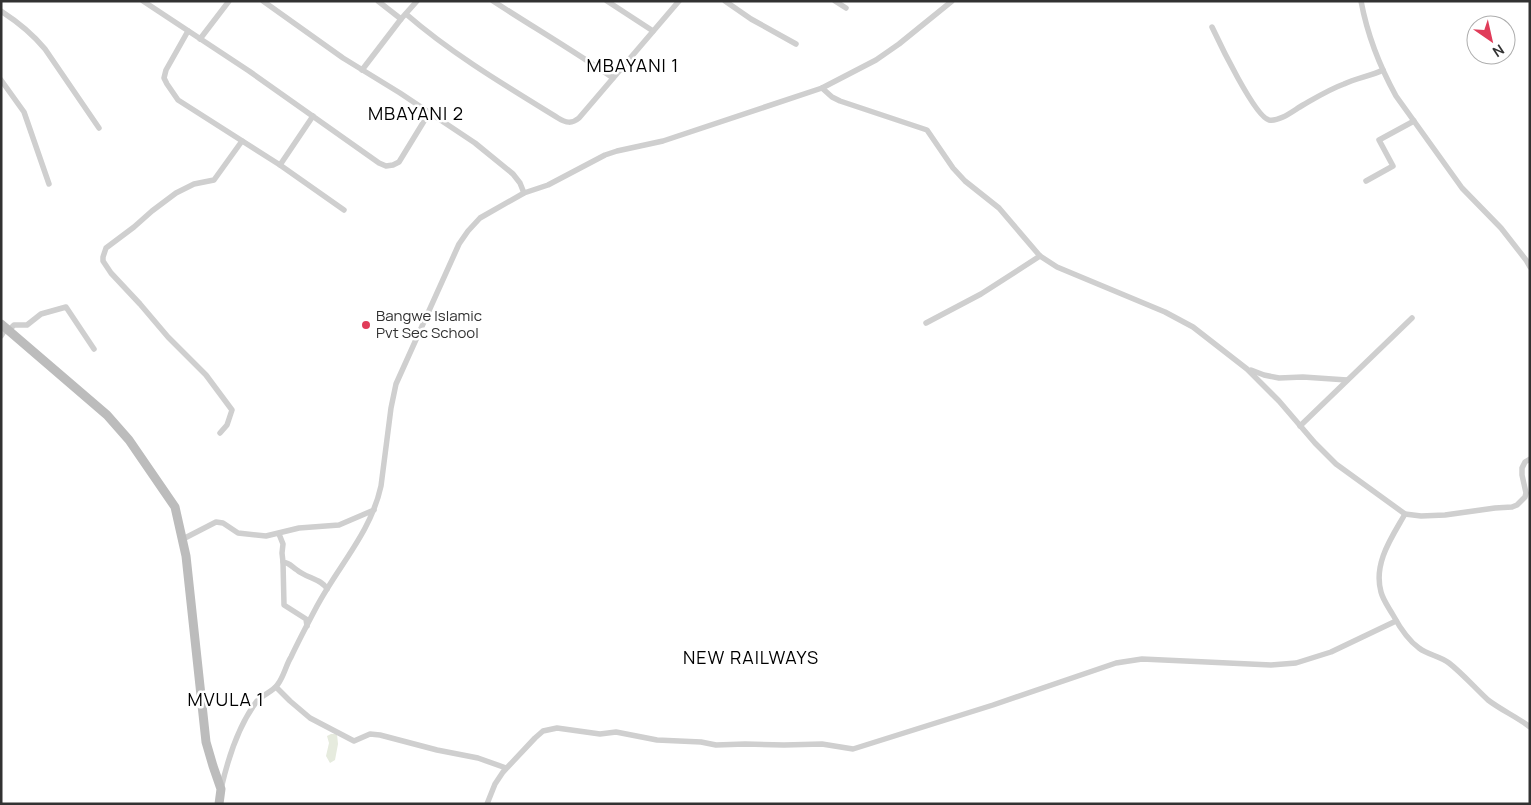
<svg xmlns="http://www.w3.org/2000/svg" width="1531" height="805" viewBox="0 0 1531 805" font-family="Manrope,sans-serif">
  <rect width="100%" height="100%" fill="#fff"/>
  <polygon fill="#e6ebde" points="331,734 337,734 338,744 335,760 330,763 326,756 329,743 327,736"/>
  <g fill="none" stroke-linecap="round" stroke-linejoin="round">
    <g stroke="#cfcfcf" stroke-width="5.5">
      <polyline points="143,1 249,71 379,163 386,166 393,165 399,162 429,113"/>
      <polyline points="263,1 343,58 400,93 475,143 513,174 520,183 524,193"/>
      <polyline points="378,1 401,19"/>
      <path d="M 493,1 C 533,27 574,51 613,78"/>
      <polyline points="607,1 653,31"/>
      <polyline points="725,1 751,19 796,44"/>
      <polyline points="835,1 846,8"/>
      <path d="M 1361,1 C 1367,33 1380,67 1396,96 L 1462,188 L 1501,228 L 1526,260 L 1530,267"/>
      <path d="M 1,11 C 18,22 32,33 45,49 L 99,128"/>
      <path d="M 406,14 C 452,54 506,86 558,118 C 566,123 572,124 579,118 L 679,1"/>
      <path d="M 1212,27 C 1219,42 1255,117 1269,120 C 1280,122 1294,110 1303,105 C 1317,97 1330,89 1344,84 C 1357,78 1371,76 1383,70"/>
      <polyline points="188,31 166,70 164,78 167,84 178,100 280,165 344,210"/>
      <polyline points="200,39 229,1"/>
      <polyline points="362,70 401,19 417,1"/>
      <polyline points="1,80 24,112 49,184"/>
      <polyline points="822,88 832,97 840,101 927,130 953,168 965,181 999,208 1040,256 1057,267 1165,312 1193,327 1247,369 1279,401 1315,443 1336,464 1405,514 1421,516 1445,515 1495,508 1512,507 1517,505 1525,497 1526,493 1522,475 1522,468 1525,462 1530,459"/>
      <polyline points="280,165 313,116"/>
      <polyline points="1366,181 1393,166 1379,140 1414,121"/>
      <polyline points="926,323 981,294 1040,256"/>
      <polyline points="9,330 14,325 27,325 41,314 66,307 94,349"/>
      <polyline points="1,336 6,328"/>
      <polyline points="1251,370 1264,375 1279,378 1303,377 1347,380"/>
      <polyline points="1300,426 1412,318"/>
      <polyline points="220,433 227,425 232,410 206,375 168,337 140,304 111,273 103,261 103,257 106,248 134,227 152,211 176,193 194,184 214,180 242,141"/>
      <path d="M 1405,514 C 1392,537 1373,563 1381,592 C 1383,600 1389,608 1393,615 C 1399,626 1409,641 1419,648 C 1428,655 1440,656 1449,663 C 1463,674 1475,688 1488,700 C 1501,710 1517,717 1530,727"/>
      <path d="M 279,534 L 283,544 L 282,553 L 283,562 C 290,563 292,567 297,570 C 306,578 322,579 327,589"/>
      <polyline points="183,539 216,522 223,523 238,533 266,536 299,528 339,525 374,510"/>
      <polyline points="283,562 284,605 306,619 307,626"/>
      <polyline points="276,687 290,701 310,718 354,741 370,734 380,735 437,750 478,758 506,768"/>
      <path d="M 221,789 C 228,758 238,726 257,701 C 263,694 273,692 278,684 C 284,676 286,665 291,657 C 299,640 308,623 317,606 C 339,565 371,532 381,486 L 391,408 L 396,384 L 459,244 L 468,231 L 480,218 L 524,193 L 548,185 L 605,155 L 617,151 L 663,141 L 822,88 L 876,60 L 899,44 L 952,1"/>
      <polyline points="487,804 495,784 503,772 535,738 543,731 557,728 600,734 616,732 657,740 701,742 716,745 745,744 784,745 822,744 853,749 993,705 1116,663 1142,659 1271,665 1296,663 1331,652 1396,621"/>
    </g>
    <polyline stroke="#bcbcbc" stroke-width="9" points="1,324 107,415 129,440 175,507 186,556 206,742 213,766 221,789 219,804"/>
  </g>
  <circle fill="#e03c59" stroke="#fff" stroke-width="2" cx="366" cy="325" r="5"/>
  <g text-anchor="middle" stroke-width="5" stroke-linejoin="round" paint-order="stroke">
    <g font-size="15" fill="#323232" stroke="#fff" text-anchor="start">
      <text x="376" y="321">Bangwe Islamic<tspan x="376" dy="17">Pvt Sec School</tspan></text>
    </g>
    <g font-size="18" letter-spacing="1" fill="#000" stroke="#fff">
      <text x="633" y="72">MBAYANI 1</text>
      <text x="416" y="120">MBAYANI 2</text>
      <text x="751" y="664">NEW RAILWAYS</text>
      <text x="226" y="706">MVULA 1</text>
    </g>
  </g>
  <rect width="1531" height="805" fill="none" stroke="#323232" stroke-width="5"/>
  <g transform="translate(1491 40) rotate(146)"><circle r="24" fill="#ffffff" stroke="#adadad"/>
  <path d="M0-4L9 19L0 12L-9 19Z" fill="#e03c59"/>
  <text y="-8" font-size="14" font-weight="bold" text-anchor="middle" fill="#323232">N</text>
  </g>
</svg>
